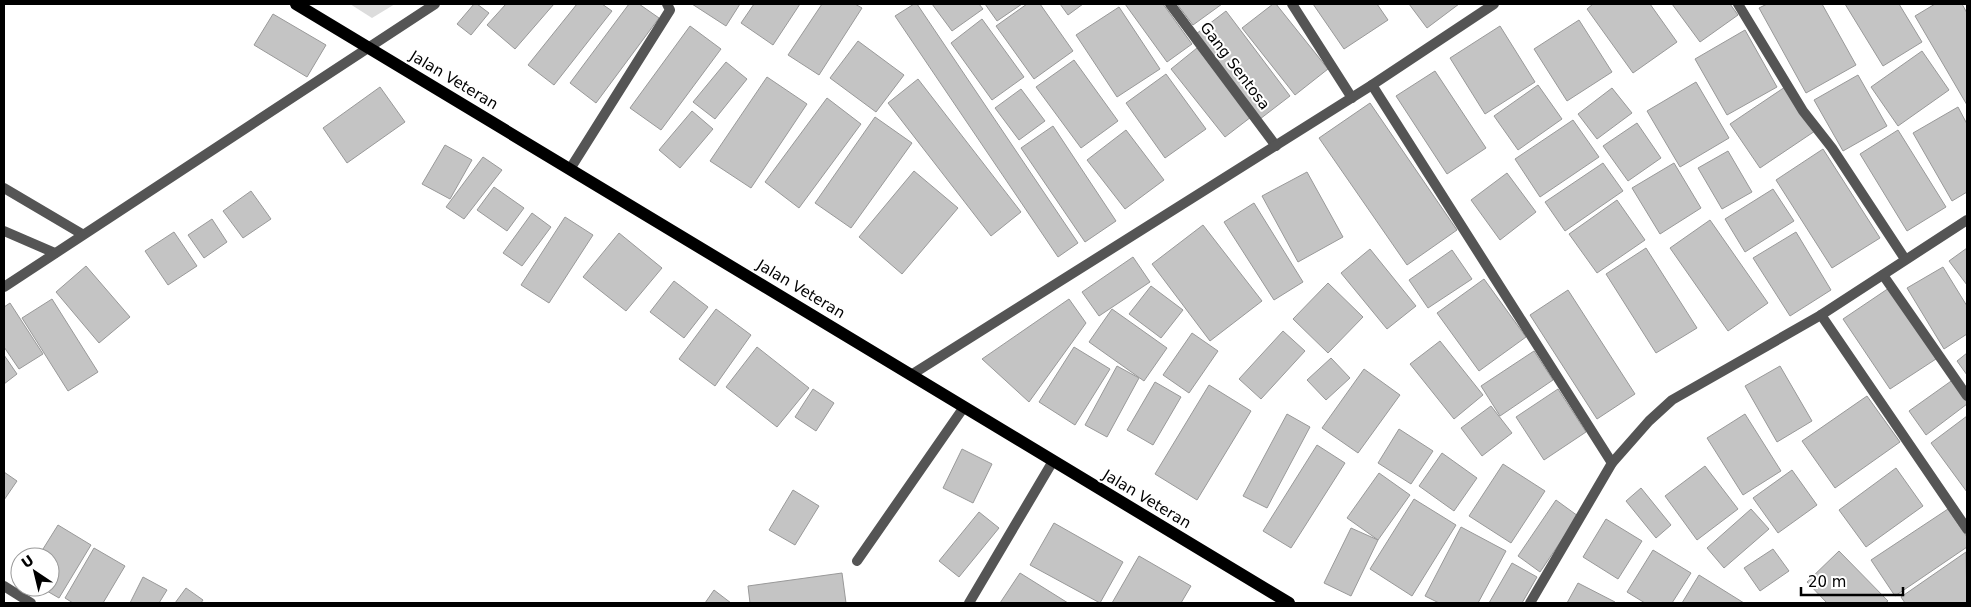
<svg xmlns="http://www.w3.org/2000/svg" width="1971" height="607" viewBox="0 0 1971 607" font-family="'DejaVu Sans',sans-serif">
  <rect width="100%" height="100%" fill="#fff"/>
  <polygon fill="#dcdcdc" points="350,4 395,4 372,18"/>
  <g fill="#c4c4c4" stroke="#999">
    <polygon points="474,4 477,4 489,13 471,35 457,24"/>
    <polygon points="506,4 554,4 515,49 487,25"/>
    <polygon points="577,4 602,4 612,11 554,85 528,65"/>
    <polygon points="629,4 639,4 659,18 596,103 570,83"/>
    <polygon points="692,4 740,4 726,26"/>
    <polygon points="754,4 800,4 773,45 741,23"/>
    <polygon points="822,4 855,4 862,8 819,75 788,55"/>
    <polygon points="914,4 917,4 1078,243 1058,257 895,16"/>
    <polygon points="932,4 979,4 983,9 952,31"/>
    <polygon points="985,4 1022,4 997,21"/>
    <polygon points="1027,4 1040,4 1073,51 1034,79 996,26"/>
    <polygon points="1060,4 1083,4 1068,15"/>
    <polygon points="1125,4 1163,4 1192,44 1167,62"/>
    <polygon points="1177,4 1222,4 1193,25"/>
    <polygon points="1273,4 1276,4 1328,69 1295,95 1242,28"/>
    <polygon points="1313,4 1377,4 1388,20 1344,49"/>
    <polygon points="1409,4 1459,4 1427,28"/>
    <polygon points="1593,4 1650,4 1677,42 1633,73 1587,9"/>
    <polygon points="1672,4 1730,4 1738,15 1700,42"/>
    <polygon points="1767,4 1822,4 1856,65 1806,93 1759,8"/>
    <polygon points="1845,4 1899,4 1922,42 1883,66"/>
    <polygon points="1935,4 1962,4 1967,13 1967,105 1915,16"/>
    <polygon points="1119,7 1160,69 1117,97 1076,35"/>
    <polygon points="1226,11 1290,96 1260,119 1196,34"/>
    <polygon points="273,14 326,45 307,77 254,45"/>
    <polygon points="982,19 1024,77 992,100 951,43"/>
    <polygon points="1579,20 1612,72 1567,101 1534,49"/>
    <polygon points="690,26 721,49 661,130 630,108"/>
    <polygon points="1500,26 1535,82 1485,114 1450,58"/>
    <polygon points="1745,30 1777,87 1727,115 1695,59"/>
    <polygon points="858,41 904,75 876,112 830,78"/>
    <polygon points="1197,48 1251,117 1225,137 1171,69"/>
    <polygon points="1922,51 1949,90 1898,126 1871,87"/>
    <polygon points="1074,60 1118,121 1081,148 1036,87"/>
    <polygon points="726,62 747,79 715,119 693,102"/>
    <polygon points="1435,71 1486,148 1447,174 1396,96"/>
    <polygon points="1166,74 1206,129 1165,158 1126,103"/>
    <polygon points="1858,75 1887,126 1843,151 1814,100"/>
    <polygon points="767,77 807,104 751,188 710,161"/>
    <polygon points="918,79 1021,212 991,236 888,103"/>
    <polygon points="1696,82 1729,138 1680,167 1647,111"/>
    <polygon points="1538,85 1562,119 1518,150 1494,116"/>
    <polygon points="380,87 405,122 347,163 323,128"/>
    <polygon points="1785,87 1815,131 1760,168 1730,124"/>
    <polygon points="1612,88 1632,113 1597,139 1578,114"/>
    <polygon points="1021,89 1045,121 1019,140 995,108"/>
    <polygon points="827,98 861,124 799,208 765,182"/>
    <polygon points="1370,103 1457,230 1407,265 1319,138"/>
    <polygon points="1958,107 1967,124 1967,192 1952,201 1913,133"/>
    <polygon points="692,111 713,129 680,168 659,150"/>
    <polygon points="875,117 912,143 851,228 815,203"/>
    <polygon points="1573,120 1599,157 1540,197 1515,159"/>
    <polygon points="1637,123 1661,158 1628,181 1603,146"/>
    <polygon points="1053,126 1116,221 1085,242 1021,148"/>
    <polygon points="1126,130 1164,180 1125,209 1087,160"/>
    <polygon points="1898,130 1946,207 1907,231 1860,154"/>
    <polygon points="445,145 472,160 450,199 422,184"/>
    <polygon points="1823,149 1880,238 1832,268 1776,180"/>
    <polygon points="1728,151 1752,192 1722,209 1698,168"/>
    <polygon points="483,157 502,170 464,219 446,207"/>
    <polygon points="1603,163 1623,191 1565,231 1545,202"/>
    <polygon points="1674,163 1701,208 1660,234 1632,188"/>
    <polygon points="914,171 958,208 902,274 859,237"/>
    <polygon points="1307,172 1343,237 1298,262 1262,196"/>
    <polygon points="1507,173 1536,212 1500,240 1471,200"/>
    <polygon points="494,187 524,208 507,231 477,210"/>
    <polygon points="1773,189 1794,221 1745,252 1725,219"/>
    <polygon points="251,191 271,219 243,238 223,211"/>
    <polygon points="1617,200 1645,240 1597,273 1569,234"/>
    <polygon points="1254,203 1303,282 1274,300 1224,222"/>
    <polygon points="532,213 551,227 522,266 503,253"/>
    <polygon points="565,217 593,235 549,303 521,285"/>
    <polygon points="212,219 227,242 204,258 188,235"/>
    <polygon points="1710,220 1768,303 1728,331 1670,248"/>
    <polygon points="1203,225 1262,301 1210,341 1152,264"/>
    <polygon points="174,232 197,266 168,285 145,251"/>
    <polygon points="1796,232 1831,290 1790,316 1753,258"/>
    <polygon points="619,233 662,268 626,311 583,277"/>
    <polygon points="1646,248 1697,328 1656,353 1606,274"/>
    <polygon points="1967,248 1967,285 1949,261"/>
    <polygon points="1370,249 1416,306 1387,329 1341,273"/>
    <polygon points="1452,250 1472,279 1428,308 1409,280"/>
    <polygon points="1133,257 1150,282 1099,316 1082,292"/>
    <polygon points="86,266 130,317 99,343 56,292"/>
    <polygon points="1943,267 1967,306 1967,334 1944,349 1907,288"/>
    <polygon points="1484,279 1526,337 1479,371 1437,313"/>
    <polygon points="674,281 708,307 684,338 650,312"/>
    <polygon points="1328,283 1363,317 1328,353 1293,319"/>
    <polygon points="1151,286 1183,310 1161,338 1129,314"/>
    <polygon points="1889,288 1936,359 1890,389 1843,319"/>
    <polygon points="1568,290 1635,394 1597,419 1530,315"/>
    <polygon points="52,299 98,372 68,391 22,318"/>
    <polygon points="1069,299 1086,323 1029,402 982,359"/>
    <polygon points="10,303 43,354 19,369 4,347 4,307"/>
    <polygon points="716,309 751,335 715,386 679,359"/>
    <polygon points="1112,309 1167,348 1144,381 1089,342"/>
    <polygon points="1283,331 1305,351 1261,399 1239,379"/>
    <polygon points="1192,333 1218,351 1189,393 1163,375"/>
    <polygon points="1440,341 1483,395 1454,419 1410,364"/>
    <polygon points="757,347 809,388 777,427 726,387"/>
    <polygon points="1074,347 1110,369 1075,425 1039,402"/>
    <polygon points="1534,351 1553,380 1500,416 1481,386"/>
    <polygon points="1967,353 1967,375 1957,361"/>
    <polygon points="4,355 17,374 4,384"/>
    <polygon points="1331,358 1350,378 1326,400 1307,380"/>
    <polygon points="1117,366 1139,378 1107,437 1085,425"/>
    <polygon points="1780,366 1812,421 1777,442 1745,386"/>
    <polygon points="1364,369 1400,395 1358,453 1322,428"/>
    <polygon points="1954,379 1967,397 1967,404 1926,435 1909,411"/>
    <polygon points="1155,382 1181,397 1153,445 1127,430"/>
    <polygon points="1209,385 1251,411 1197,500 1155,474"/>
    <polygon points="813,389 834,403 816,431 795,417"/>
    <polygon points="1558,389 1586,432 1544,460 1516,417"/>
    <polygon points="1867,396 1900,442 1835,488 1802,441"/>
    <polygon points="1491,406 1512,433 1482,456 1461,428"/>
    <polygon points="1287,414 1310,427 1267,508 1243,496"/>
    <polygon points="1745,414 1781,471 1743,495 1707,438"/>
    <polygon points="1967,416 1967,492 1931,443"/>
    <polygon points="1399,429 1433,451 1411,484 1378,463"/>
    <polygon points="1317,445 1345,463 1291,548 1263,531"/>
    <polygon points="962,449 992,464 973,503 943,488"/>
    <polygon points="1442,453 1477,478 1454,511 1419,486"/>
    <polygon points="1503,464 1545,491 1511,543 1469,516"/>
    <polygon points="1705,466 1738,509 1697,540 1665,496"/>
    <polygon points="1896,468 1923,506 1866,547 1839,510"/>
    <polygon points="1792,470 1817,505 1778,533 1753,498"/>
    <polygon points="4,472 17,481 4,500"/>
    <polygon points="1379,473 1410,495 1378,540 1347,518"/>
    <polygon points="1641,488 1671,525 1656,538 1626,501"/>
    <polygon points="793,490 819,506 795,545 769,530"/>
    <polygon points="1414,499 1456,525 1412,596 1370,569"/>
    <polygon points="1556,500 1578,516 1540,572 1518,556"/>
    <polygon points="1751,509 1769,529 1724,568 1707,548"/>
    <polygon points="1948,509 1967,537 1967,547 1895,596 1871,560"/>
    <polygon points="979,512 999,528 959,577 939,561"/>
    <polygon points="1606,519 1642,541 1618,579 1583,557"/>
    <polygon points="1054,523 1123,562 1100,603 1030,565"/>
    <polygon points="58,525 91,545 59,598 40,587 50,587 50,557 38,557"/>
    <polygon points="1461,527 1506,551 1478,603 1439,603 1425,596"/>
    <polygon points="1351,528 1378,540 1351,596 1324,583"/>
    <polygon points="94,548 125,566 103,603 73,603 65,598"/>
    <polygon points="1773,549 1789,571 1760,591 1744,568"/>
    <polygon points="1653,550 1691,573 1672,603 1645,603 1627,592"/>
    <polygon points="1839,551 1888,601 1885,603 1827,603 1807,582"/>
    <polygon points="1966,552 1967,603 1905,603 1901,597"/>
    <polygon points="1139,556 1191,586 1181,603 1112,603"/>
    <polygon points="1512,563 1537,577 1522,603 1489,603"/>
    <polygon points="842,573 846,603 750,603 748,586"/>
    <polygon points="1020,573 1068,603 1000,603"/>
    <polygon points="1699,575 1744,603 1682,603"/>
    <polygon points="143,577 167,590 159,603 130,603"/>
    <polygon points="1578,583 1615,602 1614,603 1567,603"/>
    <polygon points="186,588 203,600 201,603 175,603"/>
    <polygon points="714,590 731,603 705,603"/>
  </g>
  <g fill="none" stroke-linecap="round" stroke-linejoin="round">
    <g stroke="#555" stroke-width="10">
      <polyline points="4,231 55,253"/>
      <polyline points="857,561 964,407"/>
    </g>
    <g stroke="#555" stroke-width="10">
      <polyline points="1170,4 1276,146"/>
      <polyline points="1292,4 1352,98"/>
      <polyline points="1738,4 1803,111 1832,148 1905,259"/>
      <polyline points="1372,85 1612,463"/>
      <polyline points="570,169 670,10 667,4"/>
      <polyline points="4,188 82,234"/>
      <polyline points="1883,275 1967,396"/>
      <polyline points="4,287 435,4"/>
      <polyline points="1821,315 1967,529"/>
      <polyline points="911,375 1372,85 1494,4"/>
      <polyline points="4,586 31,603"/>
      <polyline points="969,603 1053,461"/>
      <polyline points="1530,603 1612,463 1649,421 1672,400 1821,315 1967,220"/>
    </g>
    <polyline stroke="#000" stroke-width="12" points="296,4 1289,603"/>
  </g>
  <g text-anchor="middle" stroke-width="4" stroke-linejoin="round" paint-order="stroke">
    <g font-size="15" fill="#000" stroke="#fff">
      <text transform="translate(1235 66) rotate(53)" y="5">Gang Sentosa</text>
      <text transform="translate(454 80) rotate(31)" y="5">Jalan Veteran</text>
      <text transform="translate(801 289) rotate(31)" y="5">Jalan Veteran</text>
      <text transform="translate(1147 499) rotate(31)" y="5">Jalan Veteran</text>
    </g>
  </g>
  <rect width="1971" height="607" fill="none" stroke="#000000" stroke-width="10"/>
  <g transform="translate(35 572) rotate(325)"><circle r="24" fill="#ffffff" stroke="#999999"/>
  <path d="M0-4L9 19L0 12L-9 19Z" fill="#000000"/>
  <text y="-8" font-size="14" font-weight="bold" text-anchor="middle" fill="#000000">U</text>
  </g>
  <path d="M1801 587v8h102v-8" fill="none" stroke="#000000" stroke-width="2.5"/>
  <text x="1808" y="587" font-size="15" fill="#000000" stroke="#ffffff" stroke-width="4" paint-order="stroke">20 m</text>
</svg>
